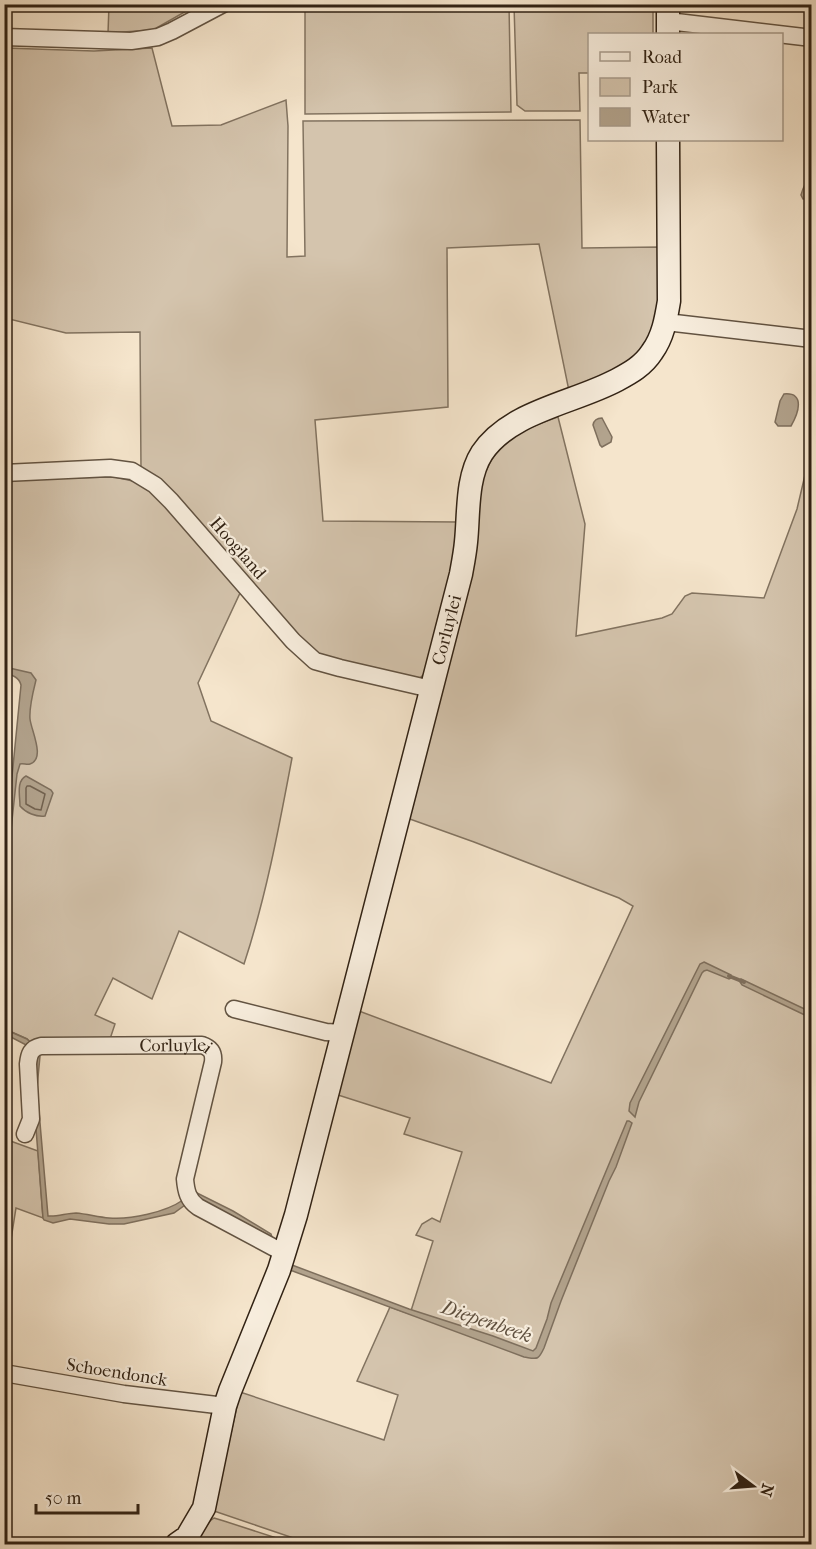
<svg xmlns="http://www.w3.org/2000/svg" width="816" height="1549" viewBox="0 0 816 1549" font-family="'IM FELL French Canon',serif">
  <rect width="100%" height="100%" fill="#f5e5cc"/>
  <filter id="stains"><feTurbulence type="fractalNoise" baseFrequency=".00333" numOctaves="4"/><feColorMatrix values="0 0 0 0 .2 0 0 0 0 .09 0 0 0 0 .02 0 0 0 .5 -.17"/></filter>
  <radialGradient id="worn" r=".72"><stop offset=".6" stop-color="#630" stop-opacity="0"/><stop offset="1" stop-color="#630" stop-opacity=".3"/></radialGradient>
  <g fill="#d4c4ad" stroke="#827360" stroke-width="1.5">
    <polygon points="109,5 197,5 153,30 108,33"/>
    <polygon points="305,5 509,5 511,112 305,114"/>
    <polygon points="514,5 653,5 653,34 590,34 589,73 579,73 580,111 525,111 517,105"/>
    <polygon points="5,48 94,51 152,48 172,126 221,125 286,100 288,126 287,257 305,256 303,121 580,120 582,248 659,247 658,315 647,343 627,365 569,391 539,244 447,248 448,407 315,420 323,521 458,522 452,565 424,674 419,679 323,660 296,637 141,470 140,332 66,333 5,318"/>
    <path d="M 558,417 L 585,524 L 576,636 L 662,618 L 672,614 L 685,596 L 692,593 L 764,598 L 797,509 L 805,475 L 811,462 L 811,1544 L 396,1544 L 397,1541 L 395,1544 L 311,1544 L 214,1511 L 240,1392 L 384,1440 L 398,1395 L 357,1381 L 390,1307 L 410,1314 L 433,1241 L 416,1235 L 422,1224 L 432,1218 L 440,1222 L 462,1152 L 404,1134 L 410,1118 L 338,1095 L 359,1011 L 551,1083 L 633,906 L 619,898 L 474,842 L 407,818 L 482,481 C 496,439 520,431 558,417 Z"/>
    <path d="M 115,477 L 137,482 L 157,494 L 240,593 L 198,683 L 211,721 L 292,758 C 279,827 266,897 244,964 L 179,931 L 152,999 L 113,978 L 95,1015 L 115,1024 L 110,1039 L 30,1042 L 27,1039 L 5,1029 L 4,854 L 24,678 L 5,673 L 5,479 Z"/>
    <polygon points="5,1139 38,1151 43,1218 16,1208 5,1277"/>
    <polygon points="214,1518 224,1521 295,1544 193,1544 210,1521"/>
  </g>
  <g fill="#b2a38d" stroke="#7e6f5d" stroke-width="1.5">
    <path d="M 811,179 L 811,199 L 803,199 L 801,195 C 803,188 805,182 811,179 Z"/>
    <path d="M 784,394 C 806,392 798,414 791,426 L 778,426 L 775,422 L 780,401 Z"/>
    <path d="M 602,418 L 612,437 L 611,442 L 602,447 L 600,445 L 593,425 C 594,420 597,418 602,418 Z"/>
    <path d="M 5,667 L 31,673 L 36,680 C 33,692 29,707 30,719 C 31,730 46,759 30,764 C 27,765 23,763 20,764 L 17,774 L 9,848 L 7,887 L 5,899 L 5,848 L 21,685 C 19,677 12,675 5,673 Z"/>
    <path d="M 26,776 L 51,790 L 53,793 L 45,816 C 36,817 26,813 20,806 C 20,796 16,781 26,776 Z"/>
    <polygon points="704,962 731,975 731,978 729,979 707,970 704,971 702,973 639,1102 635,1117 629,1111 630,1103 700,964"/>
    <polygon points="741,979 811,1012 811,1018 742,985 740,982"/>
    <polygon points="4,1029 27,1039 30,1042 28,1046 5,1034"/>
    <path d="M 39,1052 L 40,1056 L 37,1088 L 48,1216 C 57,1217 67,1213 76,1213 C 87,1214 98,1217 109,1218 C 130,1220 166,1212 183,1200 L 185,1205 L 174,1213 L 124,1224 L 109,1224 L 70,1219 L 53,1223 L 44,1220 L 43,1218 L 34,1103 L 34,1069 Z"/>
    <path d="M 627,1121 L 629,1121 L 632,1123 L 616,1167 L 609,1181 L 561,1301 L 544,1348 C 538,1361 537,1359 524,1357 L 290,1270 L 292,1265 L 409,1309 L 493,1336 L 533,1351 L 536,1348 L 547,1319 L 551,1303 Z"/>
    <polygon points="195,1192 233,1211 271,1234 272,1237 198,1198"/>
  </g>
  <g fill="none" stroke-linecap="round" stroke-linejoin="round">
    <polygon stroke="#726250" stroke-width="1.5" points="27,786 30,786 45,794 41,810 35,809 26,804 26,788"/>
    <polyline stroke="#7e6f5d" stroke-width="4" points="729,976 744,982"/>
    <g stroke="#625342" stroke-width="19">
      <g id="street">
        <polyline points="668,21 812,38"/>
        <polyline points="4,37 131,41 158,37 172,31 223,4"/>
        <polyline points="666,322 812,339"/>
        <polyline points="4,473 110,468 132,471 155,485 171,501 293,641 315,661 340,668 431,689"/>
        <polyline points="234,1009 326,1032 342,1033"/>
        <path id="s1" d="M 25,1134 L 31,1119 L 28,1064 C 29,1054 31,1048 41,1046 L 202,1045 C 211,1048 214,1053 213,1062 L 185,1179 C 186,1191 188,1200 198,1207 L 284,1253"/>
        <polyline points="4,1373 124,1394 225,1406"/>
      </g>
    </g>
    <g stroke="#312214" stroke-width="25">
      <g id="secondary">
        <polyline points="668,4 668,34"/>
        <path id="s2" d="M 177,1544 L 187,1537 L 204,1508 L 225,1406 L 230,1391 L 279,1270 L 296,1215 L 461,574 C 463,563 465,553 466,542 C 469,514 466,478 482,453 C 510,411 574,403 617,380 C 630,373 643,366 652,352 C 663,337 666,319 669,301 L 668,140"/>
      </g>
    </g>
    <use href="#street" stroke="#f8eede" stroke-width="16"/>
    <use href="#secondary" stroke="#f8eede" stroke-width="22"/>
  </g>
  <g text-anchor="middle" stroke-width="4.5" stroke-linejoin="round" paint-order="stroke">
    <g font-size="18" fill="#312214" stroke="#f8eede">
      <text transform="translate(238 548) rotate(49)" y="6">Hoogland</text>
      <text dy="6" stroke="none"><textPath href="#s2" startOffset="958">Corluylei</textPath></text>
      <text dy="6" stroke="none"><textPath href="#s1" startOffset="230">Corluylei</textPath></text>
      <text transform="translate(117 1372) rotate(9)" y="6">Schoendonck</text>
    </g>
    <g font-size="20" font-style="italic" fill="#5e4f3e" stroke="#f8eede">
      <text transform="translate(487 1321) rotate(19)" y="7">Diepenbeek</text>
    </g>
  </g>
  <rect width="816" height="1549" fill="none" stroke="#f5e5cc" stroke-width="24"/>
  <rect x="6" y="6" width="804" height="1537" fill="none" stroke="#312214" stroke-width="3"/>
  <rect x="12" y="12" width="792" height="1525" fill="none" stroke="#312214" stroke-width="1.5"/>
  <rect x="588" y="33" width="195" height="108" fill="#f8eede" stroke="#a89c8d" stroke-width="1.5"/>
  <rect x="600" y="52" width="30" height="9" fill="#f8eede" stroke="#a89c8d" stroke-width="1.5"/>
  <text x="642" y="63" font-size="18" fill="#312214">Road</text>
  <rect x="600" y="78" width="30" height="18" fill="#d4c4ad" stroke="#a89c8d" stroke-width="1.5"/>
  <text x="642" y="93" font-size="18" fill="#312214">Park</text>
  <rect x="600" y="108" width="30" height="18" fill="#b2a38d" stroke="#a89c8d" stroke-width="1.5"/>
  <text x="642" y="123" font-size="18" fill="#312214">Water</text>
  <g transform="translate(753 1486) rotate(106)" stroke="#f8eede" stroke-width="4.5" paint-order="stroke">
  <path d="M0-4.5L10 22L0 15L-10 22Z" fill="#312214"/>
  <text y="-9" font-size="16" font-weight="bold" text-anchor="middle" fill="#312214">N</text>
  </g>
  <path d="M36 1504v9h102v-9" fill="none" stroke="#312214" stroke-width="3"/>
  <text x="45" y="1504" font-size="18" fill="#312214" stroke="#f8eede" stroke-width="4.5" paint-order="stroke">50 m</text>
  <rect width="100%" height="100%" filter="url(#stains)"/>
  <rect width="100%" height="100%" fill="url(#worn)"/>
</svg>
